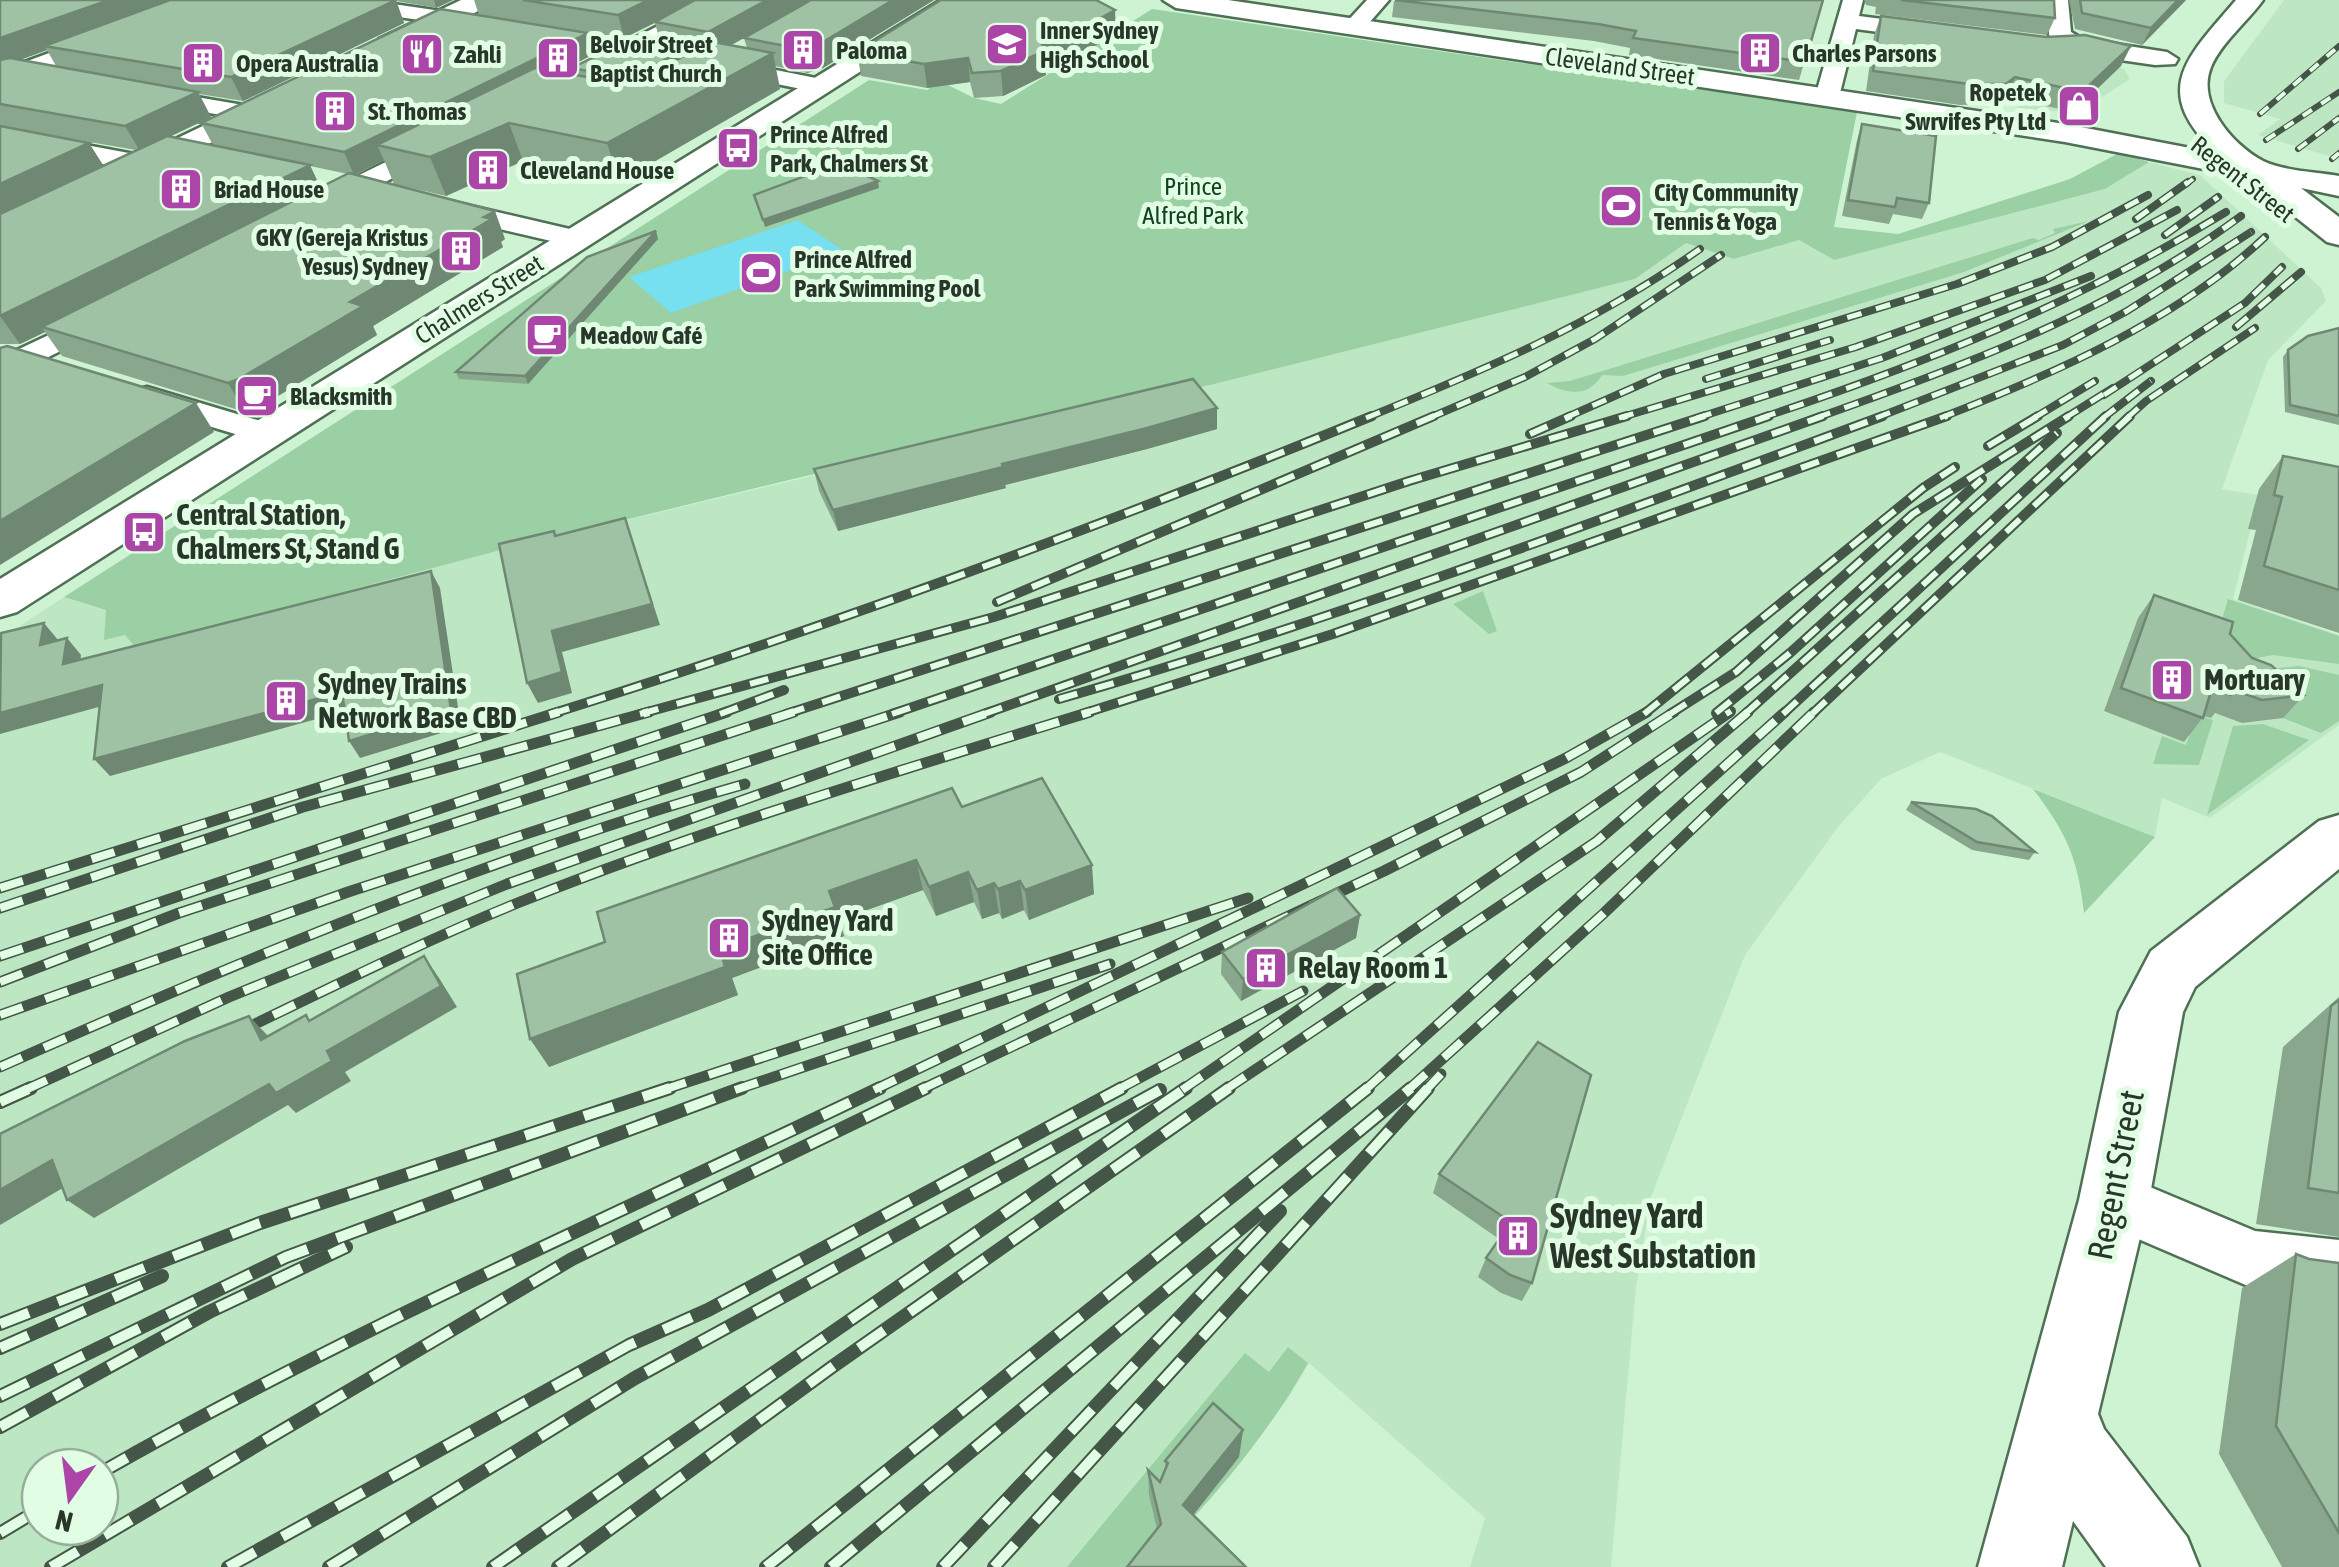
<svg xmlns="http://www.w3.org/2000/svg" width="2339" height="1567" viewBox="0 0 2339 1567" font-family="'Asap Condensed',sans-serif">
  <rect width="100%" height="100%" fill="#cef3d3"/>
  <g fill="#bde7c3" fill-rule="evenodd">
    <polygon points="2284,0 2339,0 2339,159 2258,135 2280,119 2224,103 2224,81"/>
    <polygon points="2017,47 2071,54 2124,69 2130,79 2077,113 2018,108"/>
    <path d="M 2149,162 L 2200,175 L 2321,288 L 2326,301 L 2268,360 L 2222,489 L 2259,495 L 2233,599 L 2339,635 L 2339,725 L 2210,818 L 2162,798 L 2155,837 L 1940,752 L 1881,779 L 1838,827 L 1745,955 L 1651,1197 L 1636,1287 L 1611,1567 L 1470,1567 L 1485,1518 L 1309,1363 L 1287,1400 L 1145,1567 L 0,1567 L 0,639 L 64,597 L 106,610 L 135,647 L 497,551 L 1635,279 L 1686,243 L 1734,259 L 1799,240 L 1834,260 L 2105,189 ZM 40,1467 L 100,1467 L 100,1527 L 40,1527 Z"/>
  </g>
  <g fill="#9ad0a3">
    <polygon points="1152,9 1857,112 1834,227 1898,234 2070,179 2119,153 2149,162 2105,189 1834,260 1799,240 1734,259 1686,243 1635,279 1214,384 793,479 497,551 135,647 125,635 104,640 106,610 64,597 869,80 927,90 940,81 974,98 1001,104"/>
    <path d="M 2089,221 L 1964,272 L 1623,376 L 1602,375 C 1589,397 1568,395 1547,383 L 1570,381 L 2033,238 L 2039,240 L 2055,233 L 2053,229 Z"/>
    <polygon points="1483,591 1497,631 1489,634 1453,604"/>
    <polygon points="2228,599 2339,636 2339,664 2273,655 2208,668"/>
    <polygon points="2299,666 2339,675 2339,721 2321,733 2265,711 2267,669"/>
    <polygon points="2197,714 2213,720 2199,765 2153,764 2162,736 2186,745"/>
    <polygon points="2263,724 2309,740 2207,815 2233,726"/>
    <path d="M 2033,789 L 2155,837 L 2084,913 C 2078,858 2066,832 2033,789 Z"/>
    <path d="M 1288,1347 L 1308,1363 C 1266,1438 1207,1507 1145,1567 L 1067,1567 L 1245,1353 L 1269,1372 Z"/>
  </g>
  <polygon fill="#76dff0" points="798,220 844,251 671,313 629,277"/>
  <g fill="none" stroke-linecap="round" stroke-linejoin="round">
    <g stroke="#4f7055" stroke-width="5">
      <g id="minor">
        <polygon points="194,0 224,0 221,4 0,86 0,71"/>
        <polygon points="312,0 366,0 489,18 500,24 489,30 322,6"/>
        <polygon points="708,0 734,0 591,76 575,76 571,71"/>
        <polygon points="1367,0 1389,0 1362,31 1346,31 1343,26"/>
        <polygon points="1843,0 1863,0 1859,16 1938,26 1949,33 1938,40 1856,29 1839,97 1835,102 1819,102 1815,97"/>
        <polygon points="2048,0 2068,0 2071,32 2083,39 2167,52 2178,59 2175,64 2155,65 2058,51 2057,43 2049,35"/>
        <polygon points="720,59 821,79 833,86 821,93 712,71 709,66"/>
        <polygon points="144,88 249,106 261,113 249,120 136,100 132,95"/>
        <polygon points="0,129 145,156 158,164 145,172 0,145"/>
        <polygon points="441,135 450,138 454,143 450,148 330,211 320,213 306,205 310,199"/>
        <polygon points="441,199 587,233 591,239 587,245 577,247 431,213 427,207"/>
        <polygon points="108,307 119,310 123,316 119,322 0,381 0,358"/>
        <polygon points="147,387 277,426 282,433 277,440 265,443 135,404 130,397 135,390"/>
        <polygon points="2114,1172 2255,1231 2339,1240 2339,1300 2255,1289 2094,1220 2085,1200 2094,1180"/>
      </g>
    </g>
    <g stroke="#4f7055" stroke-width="5">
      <g id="major">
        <polygon points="461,0 494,0 490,5 399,51 379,51 375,45 379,39"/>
        <polygon points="941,0 972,0 17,612 0,617 0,579"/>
        <path d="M 1163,0 L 1228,0 L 2065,124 L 2216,153 C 2148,89 2189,56 2236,0 L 2263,0 C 2248,21 2221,43 2211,67 C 2196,103 2233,145 2263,161 C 2284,171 2316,172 2339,176 L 2339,196 L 2301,188 L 2339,217 L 2339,245 L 2327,242 L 2245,177 L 2065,142 L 1176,8 Z"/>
        <polygon points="276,91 286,94 291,100 286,106 0,246 0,223"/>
        <polygon points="2339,815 2339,869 2195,987 2183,1012 2149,1200 2098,1414 2104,1429 2187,1537 2199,1567 2106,1567 2073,1521 2062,1567 1978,1567 2079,1200 2119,1012 2151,951 2319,821"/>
      </g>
    </g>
    <use href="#minor" fill="#fff" fill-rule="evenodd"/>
    <use href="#major" fill="#fff" fill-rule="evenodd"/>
    <g stroke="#445647" stroke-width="6">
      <g id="rail-far4">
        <polyline points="2260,114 2339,46"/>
        <polyline points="2266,140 2339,92"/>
        <polyline points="2298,149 2339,118"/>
        <polyline points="2332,159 2339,153"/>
        <polyline points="2185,185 2193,179"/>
      </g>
    </g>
    <g stroke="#445647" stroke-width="8">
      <g id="rail-far3">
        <polyline points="2136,219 2188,182"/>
        <polyline points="2165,235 2218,197"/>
        <polyline points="2236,327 2301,272"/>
        <polyline points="1706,379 1830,340"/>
        <polyline points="2104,395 2245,303 2282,267"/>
        <path d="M 1366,418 C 1486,369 1594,324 1700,249"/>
        <polyline points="1429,418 1525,377 1595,339 1721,255"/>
        <polyline points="1565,418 1664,374 1957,284 2052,247 2148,195"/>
        <polyline points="1619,418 1856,347 2045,280 2177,210"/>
        <polyline points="1697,418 1882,358 2091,276"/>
        <path d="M 1761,418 C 1926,363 2077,303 2226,212"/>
        <path d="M 1816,418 C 1965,365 2113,311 2241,216"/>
        <polyline points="1876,418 2063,345 2127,311 2251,232"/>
        <path d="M 1940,418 C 2053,374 2176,321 2265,237"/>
        <polyline points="2034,418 2095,381"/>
        <polyline points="2065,418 2113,388"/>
        <polyline points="2103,418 2151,381"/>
        <polyline points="2127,418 2146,401 2255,328"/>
      </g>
    </g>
    <g stroke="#445647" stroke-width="10">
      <g id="rail-far2">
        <polyline points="1530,434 1571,416"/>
        <polyline points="1988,446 2038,416"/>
        <polyline points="997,602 1434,416"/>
        <path d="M 1059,699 C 1338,619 1611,516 1883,416"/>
        <polyline points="1716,713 1790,653 1982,479"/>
        <path d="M 551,714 C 829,627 1102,526 1372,416"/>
        <polyline points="640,714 994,617 1409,481 1627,416"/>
        <polyline points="720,714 784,690"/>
        <polyline points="786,714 1705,416"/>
        <polyline points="892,714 1769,416"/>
        <polyline points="984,714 1823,416"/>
        <polyline points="1082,714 1333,634 1947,416"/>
        <polyline points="1644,714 1923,488 1955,467"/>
        <polyline points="1670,714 1736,672 1913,514 2069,416"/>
        <polyline points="1726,714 1731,711"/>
        <polyline points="1745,714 2057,433"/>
        <polyline points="1783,714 2106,416"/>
        <polyline points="1812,714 2130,416"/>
      </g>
    </g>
    <g stroke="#445647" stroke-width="11">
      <g id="rail-far1">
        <polyline points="0,888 559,712"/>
        <polyline points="0,908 303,807 649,712"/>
        <polyline points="0,956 727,712"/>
        <polyline points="0,982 179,913 794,712"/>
        <polyline points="0,1015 348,892 900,712"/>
        <path d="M 230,1036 C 326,990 421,942 520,902 C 706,828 899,771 1090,712"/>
        <path d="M 0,1067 C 244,959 488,857 745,784"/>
        <polyline points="25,1090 229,997 507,884 991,712"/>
        <polyline points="663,1090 1248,898"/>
        <polyline points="735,1090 1110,964"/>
        <polyline points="874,1090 1566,758 1647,712"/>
        <polyline points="920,1090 1384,871 1581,772 1674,712"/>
        <polyline points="1117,1090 1303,991"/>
        <polyline points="1182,1090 1730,712"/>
        <polyline points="1225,1090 1597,841 1748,712"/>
        <polyline points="1365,1090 1785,712"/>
        <polyline points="1408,1090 1603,914 1814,712"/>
        <polyline points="1426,1090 1441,1074"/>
      </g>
    </g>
    <g stroke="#445647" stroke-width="14">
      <g id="rail">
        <polyline points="0,1102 31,1088"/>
        <polyline points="0,1324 260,1223 670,1088"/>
        <polyline points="0,1348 162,1276"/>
        <polyline points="0,1396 286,1257 742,1088"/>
        <polyline points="0,1427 209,1312 346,1247"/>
        <path d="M 100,1473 C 352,1329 618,1214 880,1088"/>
        <polyline points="0,1533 40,1509"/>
        <polyline points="51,1567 572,1259 926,1088"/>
        <polyline points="228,1567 629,1345 708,1310 1122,1088"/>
        <polyline points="329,1567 635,1378 1160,1090"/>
        <polyline points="493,1567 1186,1088"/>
        <polyline points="558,1567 832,1367 1229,1088"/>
        <polyline points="766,1567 1368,1088"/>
        <polyline points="831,1567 1411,1088"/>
        <polyline points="943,1567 1280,1211"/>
        <polyline points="994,1567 1428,1088"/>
      </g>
    </g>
    <use href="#rail-far4" stroke="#e1fee5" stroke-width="4" stroke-dasharray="11" stroke-linecap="butt"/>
    <use href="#rail-far3" stroke="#e1fee5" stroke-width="5" stroke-dasharray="15" stroke-linecap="butt"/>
    <use href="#rail-far2" stroke="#e1fee5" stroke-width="6" stroke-dasharray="19" stroke-linecap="butt"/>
    <use href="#rail-far1" stroke="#e1fee5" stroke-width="8" stroke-dasharray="24" stroke-linecap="butt"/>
    <use href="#rail" stroke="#e1fee5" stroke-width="10" stroke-dasharray="31" stroke-linecap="butt"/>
  </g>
  <g fill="#89a78d" fill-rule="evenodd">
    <path d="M 0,0 L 453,0 L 436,8 L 396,1 L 404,23 L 243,101 L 199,94 L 211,117 L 171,136 L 213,145 L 201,123 L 594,54 L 559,72 L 574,74 L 572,68 L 679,52 L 681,58 L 694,51 L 661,45 L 655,23 L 624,38 L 479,15 L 474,0 L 934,0 L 823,68 L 807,73 L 775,66 L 780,89 L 619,182 L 523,161 L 446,196 L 394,184 L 384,160 L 356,175 L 505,239 L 501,242 L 503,247 L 373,326 L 377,335 L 257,409 L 245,412 L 62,356 L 45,332 L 20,344 L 0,344 ZM 744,38 L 747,48 L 731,45 ZM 47,50 L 56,66 L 20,60 ZM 20,130 L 136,150 L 103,166 L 89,143 ZM 310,166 L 348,174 L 320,187 Z"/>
    <polygon points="1823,0 1799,80 1629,55 1630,48 1594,41 1392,17 1394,1"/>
    <polygon points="1864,0 2054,0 2055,18 2047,35 1875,14 1876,7 1866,5"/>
    <polygon points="2069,0 2186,0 2142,45 2075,29"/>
    <polygon points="1104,4 1116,33 1071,60 1045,68 1046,75 1003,96 974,98 970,82 927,88 861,76 857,52"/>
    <polygon points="1881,16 2121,66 2073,112 2006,97 1997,104 1960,105 1866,91 1874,35"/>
    <polygon points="1862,124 1929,203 1922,219 1893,214 1889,224 1842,216 1857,140"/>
    <polygon points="658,239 528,384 459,379 456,372"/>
    <polygon points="2339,328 2339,425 2285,412 2283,357 2288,350"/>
    <polygon points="1217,408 1217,429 1147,449 1005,485 1006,488 838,531 819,491 814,469"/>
    <polygon points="2283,456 2339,467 2339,633 2238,600 2256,530 2248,529 2259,489"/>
    <polygon points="2154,595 2230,634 2252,658 2304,695 2283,718 2242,723 2215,713 2211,718 2204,716 2184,742 2104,711 2138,618"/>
    <polygon points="1911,802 2035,852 2029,860 1972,850 1906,810"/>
    <polygon points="962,807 1094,894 1029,920 1024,910 1002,919 999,913 982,919 974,902 936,916 923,890 839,920 844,936 732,978 738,995 549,1067 605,942"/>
    <polygon points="1360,915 1356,938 1241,1001 1221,974 1222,952"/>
    <polygon points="2339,997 2339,1237 2256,1224 2283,1047"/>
    <polygon points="1538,1042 1532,1283 1522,1301 1501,1293 1478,1277 1486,1258 1499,1239 1433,1193 1439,1174"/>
    <polygon points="2296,1254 2309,1259 2339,1263 2339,1567 2282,1567 2219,1454 2242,1288"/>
    <polygon points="1243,1430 1239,1457 1193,1515 1157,1529 1149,1495 1148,1470 1160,1482 1165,1470 1165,1461"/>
  </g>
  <g fill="#6f8873">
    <polygon points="109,0 184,0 44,46 47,50 0,67 0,38"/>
    <polygon points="396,0 404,23 243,101 231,77"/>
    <polygon points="434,0 453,0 436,8"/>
    <polygon points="648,0 700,0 624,38 618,15"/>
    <polygon points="767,0 813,0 713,55 708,32"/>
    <polygon points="893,0 934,0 823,68 807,73 802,49"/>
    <polygon points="2178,0 2186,0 2142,45 2151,28"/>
    <polygon points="1115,10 1116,33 1071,60 1045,68 1046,75 1003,96 1001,71 1042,44"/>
    <polygon points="588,33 594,54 402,151 377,145 384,160 354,175 344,152"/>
    <polygon points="2131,46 2121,66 2073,112 2082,92"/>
    <polygon points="679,52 684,71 634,98 629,79"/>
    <polygon points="773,53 780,89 619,182 607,143"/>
    <polygon points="968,58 970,82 927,88 924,64"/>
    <polygon points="2015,77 2006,97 1997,104 2006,84"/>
    <polygon points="198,92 211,117 140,151 125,126"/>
    <polygon points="509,123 523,161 446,196 430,157"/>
    <polygon points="89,143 105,168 0,219 0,184"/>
    <polygon points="310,165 322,191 42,327 45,332 20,344 0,316"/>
    <polygon points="878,181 879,188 765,227 763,220"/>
    <polygon points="495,211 505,239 501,242 503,247 373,326 377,335 257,409 245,412 228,383 350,302"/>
    <polygon points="656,231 658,239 528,384 525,376"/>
    <polygon points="196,403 214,432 0,565 0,521"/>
    <polygon points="1217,408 1217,429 1147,449 1005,485 1006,488 838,531 833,510 1002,464"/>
    <polygon points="625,518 660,625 562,652 572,693 538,703 527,683 552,631"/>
    <polygon points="431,571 440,588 461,727 360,758 349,741"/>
    <polygon points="44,623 58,640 40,645"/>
    <polygon points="67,638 81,655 78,681 63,664"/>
    <polygon points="102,685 117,702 0,734 0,713"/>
    <polygon points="342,692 353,709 110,776 94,759"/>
    <polygon points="916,860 923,890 839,920 844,936 732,978 738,995 549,1067 530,1039 720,949 829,891"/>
    <polygon points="1092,865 1094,894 1029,920 1025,890"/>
    <polygon points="968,872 974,902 936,916 929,887"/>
    <polygon points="1020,881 1024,910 1002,919 998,889"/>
    <polygon points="994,883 999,913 982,919 977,890"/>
    <polygon points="1360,915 1356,938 1241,1001 1243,979"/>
    <polygon points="424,956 439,978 457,1007 345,1072 351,1081 296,1113 288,1105 94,1218 67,1200 327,1051"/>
    <polygon points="249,1016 269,1037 261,1040"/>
    <polygon points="52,1160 78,1179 0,1225 0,1190"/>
    <polygon points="1243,1430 1239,1457 1183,1528 1183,1505"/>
  </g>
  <g fill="#9fc2a4" stroke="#6f8873" stroke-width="2.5">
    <polygon points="0,0 109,0 0,38"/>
    <polygon points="170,0 396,0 231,77 44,46"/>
    <polygon points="523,0 648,0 618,15"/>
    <polygon points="695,0 767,0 708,32 655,22"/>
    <polygon points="811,0 893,0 818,45 802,49 744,38"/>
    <polygon points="941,0 1096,0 1115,10 1069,36 1042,44 1044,51 1001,71 972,73 968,58 924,64 857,52"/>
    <polygon points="1395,0 1823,0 1805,62 1633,38 1636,31 1598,24"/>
    <polygon points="1901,0 2054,0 2055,18"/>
    <polygon points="2080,0 2178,0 2151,28 2082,13"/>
    <polygon points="440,9 588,33 344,152 201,123"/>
    <polygon points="1881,16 2046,37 2085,35 2131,46 2082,92 2015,77 2006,84 1969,84 1873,71"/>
    <polygon points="626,41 679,52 629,79 572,68"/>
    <polygon points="713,42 773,53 607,143 509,123 430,157 377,145 535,68 627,84"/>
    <polygon points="10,58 198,92 125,126 0,104 0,60"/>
    <polygon points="1862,124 1936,136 1929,203 1897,198 1895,207 1848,200"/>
    <polygon points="0,126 89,143 0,184"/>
    <polygon points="167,136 310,165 0,316 0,214"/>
    <polygon points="840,163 878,181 763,220 754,195"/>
    <polygon points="349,173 495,211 484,217 492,219 350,302 363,306 239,379 228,383 42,327"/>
    <polygon points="656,231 525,376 456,372 587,257"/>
    <polygon points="2339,328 2339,416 2290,405 2288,350 2308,336"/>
    <polygon points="7,346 196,403 0,521 0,348"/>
    <polygon points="1193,379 1217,408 1147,428 1002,464 1003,467 833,510 814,469"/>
    <polygon points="2283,456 2339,467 2339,590 2264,566 2282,497 2274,495"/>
    <polygon points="625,518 652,604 552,631 562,672 527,683 499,544 554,531 555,536"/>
    <polygon points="431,571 451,710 349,741 342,692 94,759 102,685 0,713 1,633 44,623 40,645 67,638 63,664"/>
    <polygon points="2154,595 2233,622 2230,634 2252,658 2271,665 2304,695 2262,700 2231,689 2231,695 2212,688 2203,718 2121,688"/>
    <polygon points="1042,778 1092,865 1025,890 1020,881 998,889 994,883 977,890 968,872 929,887 916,860 829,891 835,907 720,949 725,967 530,1039 517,974 605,942 597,912 952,788 962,807"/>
    <polygon points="1911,802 1976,809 1992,816 2035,852 1977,842"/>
    <polygon points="1337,888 1360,915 1243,979 1222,952"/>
    <polygon points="424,956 441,986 327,1051 332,1061 276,1093 269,1084 67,1200 52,1160 0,1190 0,1134 185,1041 249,1016 261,1040 306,1015 309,1021"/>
    <polygon points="2339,1000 2339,1193 2308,1188 2331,1006"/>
    <polygon points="1538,1042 1591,1075 1532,1283 1510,1275 1486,1258 1511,1222 1439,1174"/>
    <polygon points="2296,1254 2309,1259 2339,1263 2339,1533 2276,1426"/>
    <polygon points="1213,1403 1243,1430 1183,1505 1246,1567 1127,1567 1161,1524 1148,1470 1160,1482 1168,1463 1165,1461"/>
  </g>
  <defs>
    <g id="school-square" transform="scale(2.25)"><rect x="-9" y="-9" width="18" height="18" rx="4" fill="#ac45a8" stroke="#e1fee5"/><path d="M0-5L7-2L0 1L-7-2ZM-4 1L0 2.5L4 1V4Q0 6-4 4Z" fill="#fff"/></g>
    <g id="building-square" transform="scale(2.25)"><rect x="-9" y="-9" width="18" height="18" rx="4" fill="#ac45a8" stroke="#e1fee5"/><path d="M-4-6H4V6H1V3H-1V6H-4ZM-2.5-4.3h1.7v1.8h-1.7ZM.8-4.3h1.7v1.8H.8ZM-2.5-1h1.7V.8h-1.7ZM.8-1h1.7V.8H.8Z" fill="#fff"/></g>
    <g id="restaurant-square" transform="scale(2.25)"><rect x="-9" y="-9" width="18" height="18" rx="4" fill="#ac45a8" stroke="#e1fee5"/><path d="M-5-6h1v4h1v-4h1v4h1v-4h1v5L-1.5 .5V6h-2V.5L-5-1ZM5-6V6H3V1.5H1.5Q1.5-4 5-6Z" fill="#fff"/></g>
    <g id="shop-square" transform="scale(2.25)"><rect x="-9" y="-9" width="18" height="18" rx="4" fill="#ac45a8" stroke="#e1fee5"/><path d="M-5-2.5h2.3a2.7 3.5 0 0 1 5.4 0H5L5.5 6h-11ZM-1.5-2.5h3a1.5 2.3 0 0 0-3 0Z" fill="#fff"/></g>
    <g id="bus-square" transform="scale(2.25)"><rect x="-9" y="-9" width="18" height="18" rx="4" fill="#ac45a8" stroke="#e1fee5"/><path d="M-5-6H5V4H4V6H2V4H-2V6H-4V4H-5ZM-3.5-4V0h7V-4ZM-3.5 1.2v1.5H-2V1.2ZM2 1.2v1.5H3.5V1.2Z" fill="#fff"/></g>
    <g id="stadium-square" transform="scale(2.25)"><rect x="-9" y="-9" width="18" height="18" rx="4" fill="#ac45a8" stroke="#e1fee5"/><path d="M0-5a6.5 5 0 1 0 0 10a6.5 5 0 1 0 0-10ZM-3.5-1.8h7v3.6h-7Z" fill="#fff"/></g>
    <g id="cafe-square" transform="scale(2.25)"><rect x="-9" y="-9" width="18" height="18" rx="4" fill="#ac45a8" stroke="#e1fee5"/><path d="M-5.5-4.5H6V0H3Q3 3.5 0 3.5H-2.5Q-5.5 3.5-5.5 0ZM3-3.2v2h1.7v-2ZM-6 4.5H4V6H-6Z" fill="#fff"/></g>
  </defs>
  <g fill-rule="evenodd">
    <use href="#school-square" x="1007" y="44"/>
    <use href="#building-square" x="803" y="50"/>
    <use href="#building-square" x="1760" y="53"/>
    <use href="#restaurant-square" x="422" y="54"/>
    <use href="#building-square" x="558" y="58"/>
    <use href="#building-square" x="203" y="63"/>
    <use href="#shop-square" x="2079" y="106"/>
    <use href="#building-square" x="335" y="111"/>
    <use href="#bus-square" x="738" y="148"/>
    <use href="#building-square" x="488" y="170"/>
    <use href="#building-square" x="181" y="189"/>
    <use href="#stadium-square" x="1621" y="206"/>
    <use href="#building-square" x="461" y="251"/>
    <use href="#stadium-square" x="761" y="273"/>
    <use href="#cafe-square" x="547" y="335"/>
    <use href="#cafe-square" x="257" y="396"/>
    <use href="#bus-square" x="144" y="532"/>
    <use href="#building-square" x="2172" y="680"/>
    <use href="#building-square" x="286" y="701"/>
    <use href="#building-square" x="729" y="938"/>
    <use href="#building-square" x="1266" y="968"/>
    <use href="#building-square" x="1518" y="1236"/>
  </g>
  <g text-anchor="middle" stroke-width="10" stroke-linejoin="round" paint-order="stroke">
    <g font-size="25" font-weight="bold" fill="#29372b" stroke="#e1fee5" text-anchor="start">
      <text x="1040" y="39">Inner Sydney<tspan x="1040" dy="29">High School</tspan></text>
      <text x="590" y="53">Belvoir Street<tspan x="590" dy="29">Baptist Church</tspan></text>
      <text x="836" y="59">Paloma</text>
      <text x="1792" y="62">Charles Parsons</text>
      <text x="454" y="63">Zahli</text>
      <text x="236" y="72">Opera Australia</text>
      <text x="2046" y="101" text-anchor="end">Ropetek<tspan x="2046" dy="29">Swrvifes Pty Ltd</tspan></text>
      <text x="368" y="120">St. Thomas</text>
      <text x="770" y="143">Prince Alfred<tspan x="770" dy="29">Park, Chalmers St</tspan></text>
      <text x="520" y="179">Cleveland House</text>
      <text x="214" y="198">Briad House</text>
      <text x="1654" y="201">City Community<tspan x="1654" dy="29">Tennis &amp; Yoga</tspan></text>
      <text x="428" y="246" text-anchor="end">GKY (Gereja Kristus<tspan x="428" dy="29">Yesus) Sydney</tspan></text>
      <text x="794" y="268">Prince Alfred<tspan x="794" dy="29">Park Swimming Pool</tspan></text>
      <text x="580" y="344">Meadow Café</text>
      <text x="290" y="405">Blacksmith</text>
    </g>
    <g font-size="25" fill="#29372b" stroke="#e1fee5">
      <text transform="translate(1620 66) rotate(8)" y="9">Cleveland Street</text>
      <text transform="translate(2243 179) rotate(38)" y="9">Regent Street</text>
      <text transform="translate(479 299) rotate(-32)" y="9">Chalmers Street</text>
    </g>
    <g font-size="25" fill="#134220" stroke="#e1fee5">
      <text x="1193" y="195">Prince<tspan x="1193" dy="29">Alfred Park</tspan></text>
    </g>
    <g font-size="30" font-weight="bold" fill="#29372b" stroke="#e1fee5" text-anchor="start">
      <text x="176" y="525">Central Station,<tspan x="176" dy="34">Chalmers St, Stand G</tspan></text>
      <text x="2204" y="690">Mortuary</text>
      <text x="318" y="694">Sydney Trains<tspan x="318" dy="34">Network Base CBD</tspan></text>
      <text x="762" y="931">Sydney Yard<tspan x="762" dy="34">Site Office</tspan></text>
      <text x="1298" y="978">Relay Room 1</text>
    </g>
    <g font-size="35" fill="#29372b" stroke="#e1fee5">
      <text transform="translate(2116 1175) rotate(-79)" y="12">Regent Street</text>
    </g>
    <g font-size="35" font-weight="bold" fill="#29372b" stroke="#e1fee5" text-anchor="start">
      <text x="1550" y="1228">Sydney Yard<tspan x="1550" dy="40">West Substation</tspan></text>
    </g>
  </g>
  <g transform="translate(70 1497) rotate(194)"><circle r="48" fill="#e1fee5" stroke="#97ae9b" stroke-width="2.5"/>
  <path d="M0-8L18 38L0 25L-18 38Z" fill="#ac45a8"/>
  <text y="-15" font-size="28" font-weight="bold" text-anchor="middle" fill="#29372b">N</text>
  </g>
</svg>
